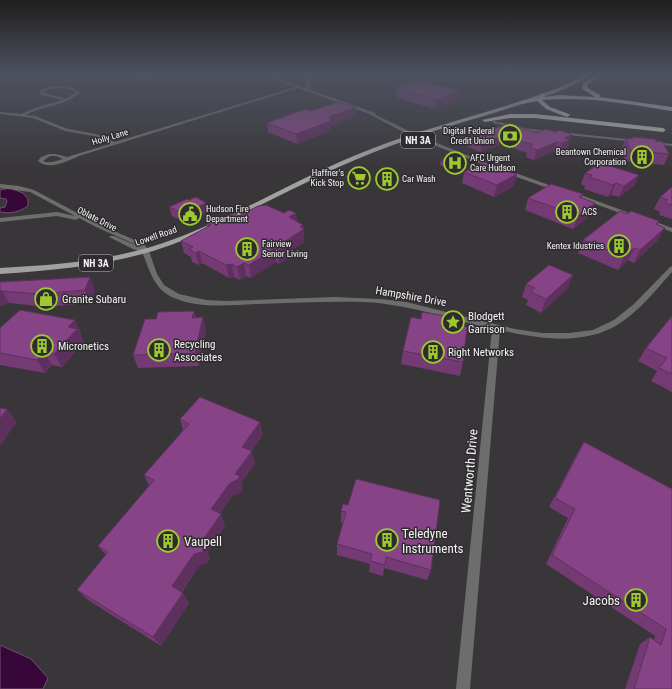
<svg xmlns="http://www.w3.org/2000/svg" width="672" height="689" viewBox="0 0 672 689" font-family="'Roboto Condensed',sans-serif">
  <rect width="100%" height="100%" fill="#393639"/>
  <g fill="#38073a" stroke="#714e72">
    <path d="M 10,188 L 23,193 L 28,199 L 28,206 C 19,212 11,214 0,212 L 0,208 L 5,207 L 7,201 L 6,199 L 0,198 L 0,190 Z"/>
    <polygon points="0,645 31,659 48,678 43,689 0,689"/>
  </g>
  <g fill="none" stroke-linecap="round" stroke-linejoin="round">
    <g fill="#6d6d6c" fill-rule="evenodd">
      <polygon points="133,74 149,77 156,74 161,74 149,79 135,78"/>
      <path d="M 266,74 L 305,88 L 306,87 L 308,74 L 312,74 L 310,88 L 308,89 L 375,113 L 376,115 L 417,135 L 494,166 L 490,167 L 413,137 L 367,113 L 298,88 L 79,156 C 67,161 49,171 38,161 L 41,157 L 49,154 L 56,154 L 67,157 L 110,144 L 93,136 L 65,131 L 33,118 L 0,114 L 0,112 L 21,114 L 35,108 L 62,100 L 41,95 L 39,92 C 50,84 69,84 80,92 C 66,107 43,105 26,115 L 35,116 L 68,129 L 96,134 L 115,142 L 295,87 L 261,74 ZM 60,88 L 69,89 L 76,92 L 66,99 L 43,92 L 50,89 ZM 50,156 L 56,156 L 63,159 C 56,161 49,164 43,161 Z"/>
      <polygon points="494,121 530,129 636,140 638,141 636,142 530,131 493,123 493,121"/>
      <polygon points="653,142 672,144 672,146 651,144 651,143"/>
      <polygon points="507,170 560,189 561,190 556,191 505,173 505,171"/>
      <path d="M 0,184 L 19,186 L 34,190 L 100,225 L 144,244 L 149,251 L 157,274 L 164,285 L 179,294 L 206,300 L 226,301 L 334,297 L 380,299 L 406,302 L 515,329 L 542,333 L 569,333 L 593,330 L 614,320 L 634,304 L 670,267 L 672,266 L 672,272 C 656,290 640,310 619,324 C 584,346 538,339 500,330 L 470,689 L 456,689 L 492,329 C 449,319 408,304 364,302 C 329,301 293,303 258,304 C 230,305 200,309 174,298 C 153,289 150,270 142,252 L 133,249 L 109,237 L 110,236 L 114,236 L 140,247 L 139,246 L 96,227 L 79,218 L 76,220 L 57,216 L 0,222 L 0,218 L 57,212 L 75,216 L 30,192 L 0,188 Z"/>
      <polygon points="573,192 632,214 633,215 628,216 571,195 570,194"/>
      <polygon points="648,219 672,228 672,232 646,222 646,220"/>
    </g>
    <g fill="#a1a29f" fill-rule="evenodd">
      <path d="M 586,74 L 592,74 C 570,89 542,98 516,106 C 475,119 433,130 393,145 C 316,172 247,217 171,245 C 116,265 58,270 0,274 L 0,268 C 55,265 110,261 163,243 C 235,218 300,176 371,149 C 415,132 460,120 505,106 C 533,97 561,89 586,74 Z"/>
      <polygon points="597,74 603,74 586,85 582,84"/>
    </g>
    <g fill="#b5b7b3" fill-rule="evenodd">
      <path d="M 590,80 L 592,81 L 587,85 L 588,88 L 600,95 L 600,97 L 672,107 L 672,111 C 629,104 586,96 542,100 L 550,107 L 569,114 L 570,115 L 567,117 L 546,109 L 537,101 L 522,104 L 519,102 L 538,97 L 542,93 L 545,95 L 544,97 L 559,95 L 595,97 L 582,89 L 583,84 Z"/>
      <polygon points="510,114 535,114 663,128 666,130 663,132 535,118 510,118 485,122 482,120"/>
    </g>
  </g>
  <g fill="#733a74">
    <polygon points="396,87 457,101 434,109 395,97"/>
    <polygon points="356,107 355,117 331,126 331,130 297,144 268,132 267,123 311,111"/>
    <polygon points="536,133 569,144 567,149 559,152 554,151 534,160 526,157 527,153 502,144 480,152 467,146 469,137"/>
    <polygon points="632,137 656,141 669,154 664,165 625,161 621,149 626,138 631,139"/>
    <polygon points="441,160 464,164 450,170 440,165"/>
    <polygon points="490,164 515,169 514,173 514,186 494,197 462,183 464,172"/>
    <polygon points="585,173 639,175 634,186 619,197 611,195 608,197 584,189 585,186 581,184"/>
    <polygon points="672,187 672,219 659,215 660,212 654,209 660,197"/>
    <polygon points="583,194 582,198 591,215 573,229 525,210 528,198"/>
    <polygon points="169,207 208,212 200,216 201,218 189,224 172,216"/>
    <polygon points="284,213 296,213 297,222 303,225 304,242 287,253 287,259 279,264 276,262 251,278 246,276 240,280 234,277 229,278 202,263 199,265 192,262 191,257 184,253 181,241 207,227 206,223 223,219"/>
    <polygon points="628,214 659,221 657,225 658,240 634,263 628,260 618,270 578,253 583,240"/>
    <polygon points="0,282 95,290 91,303 47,307 9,303 0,306"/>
    <polygon points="526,284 568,288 541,313 526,305 528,300 522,297"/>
    <polygon points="194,311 196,317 203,317 206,330 199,366 138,368 133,355 156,319"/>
    <polygon points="672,316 672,392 651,381 657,371 638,361 646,348"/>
    <polygon points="75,320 81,333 80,334 84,342 62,367 52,365 45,373 0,365 0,328"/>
    <polygon points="457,325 463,362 460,376 401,364 403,351"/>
    <polygon points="180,419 263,435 251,451 255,464 241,483 243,489 240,493 233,495 220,513 225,526 207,552 210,558 207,563 199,566 182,592 189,603 161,646 88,600 77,590 106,555 98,546 149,486 144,475 183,430"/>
    <polygon points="584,442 672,489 672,689 625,689 640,644 650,637 654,640 655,636 546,564 568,518 549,507 578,452"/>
    <polygon points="343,504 431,570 427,580 384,568 383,576 369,572 370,564 337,555 337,544 343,524 341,523 341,511"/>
  </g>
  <g fill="#5e305e">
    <polygon points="459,91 457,101 434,109 436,100"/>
    <polygon points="356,107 355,117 331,126 331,130 297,144 296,134 329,117"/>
    <polygon points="505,135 502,144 480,152 482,143"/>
    <polygon points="572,135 567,149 559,152 565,138"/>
    <polygon points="557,142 554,151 534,160 537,150"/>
    <polygon points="465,158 464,164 450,170 451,164"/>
    <polygon points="515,169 513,176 517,174 514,186 494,197 497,185 510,172"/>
    <polygon points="639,175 634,186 619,197 624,186"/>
    <polygon points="616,183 611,195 608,197 613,185"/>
    <polygon points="206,203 208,212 200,216 201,218 189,224 187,215 196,208"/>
    <polygon points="595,203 591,215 573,229 578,216"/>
    <polygon points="296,213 297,225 289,217"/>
    <polygon points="303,225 304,242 287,253 287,259 279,264 278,251 281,244 300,227"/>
    <polygon points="665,228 658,240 634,263 640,250"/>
    <polygon points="634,248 628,260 618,270 624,257"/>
    <polygon points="274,249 276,262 251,278 249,265"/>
    <polygon points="199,251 202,263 199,265 196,253"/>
    <polygon points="244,263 246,276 240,280 237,267"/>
    <polygon points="232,264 234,277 229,278 226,265"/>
    <polygon points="573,275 568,288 541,313 546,299"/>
    <polygon points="90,277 95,290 91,303 85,290"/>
    <polygon points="2,290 9,303 0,306 0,291"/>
    <polygon points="194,311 197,324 192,318"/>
    <polygon points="203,317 206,330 199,366 195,353"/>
    <polygon points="75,320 81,333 80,334 84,342 62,367 54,354 68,327"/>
    <polygon points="44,352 52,365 45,373 37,360"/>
    <polygon points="7,409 17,422 0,446 0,419"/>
    <polygon points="260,422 263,435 245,460 242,447"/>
    <polygon points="252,451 255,464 241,483 243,489 240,493 233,495 215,521 211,509"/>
    <polygon points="221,514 225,526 207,552 210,558 207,563 199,566 178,596 172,586"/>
    <polygon points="183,593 189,603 161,646 153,637"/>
  </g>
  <g fill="#864487" stroke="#5e305e">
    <polygon points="419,80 459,91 436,100 396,87"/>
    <polygon points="338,102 356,107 329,117 331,121 296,134 267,123 305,109 311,111"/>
    <polygon points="510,123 536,133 546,129 556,132 559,130 572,135 565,138 570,140 562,143 557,142 537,150 529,147 533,145 505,135 482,143 469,137"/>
    <polygon points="632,137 655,139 656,141 663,142 669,154 630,150 626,138 633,139"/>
    <polygon points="455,154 465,158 451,164 441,160"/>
    <polygon points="484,162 490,164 495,162 515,169 510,172 517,174 497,185 464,172"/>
    <polygon points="600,163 639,175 624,186 616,183 613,185 589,177 592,175 585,173"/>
    <polygon points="551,184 583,194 579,197 595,203 578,216 528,198"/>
    <polygon points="672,187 672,205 665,203 668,200 660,197"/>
    <polygon points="196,197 206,203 196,208 199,209 187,215 169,207 187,199 189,200"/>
    <polygon points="266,205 284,213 289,210 296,213 289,217 303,225 300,227 304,229 281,244 286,246 278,251 274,249 249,265 244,263 237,267 232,264 226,265 199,251 196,253 189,249 193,247 181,241 211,225 206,223 218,217 223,219 234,213 239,216 258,206"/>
    <polygon points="620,211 628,214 631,211 659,221 656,224 665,228 640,250 634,248 624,257 583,240"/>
    <polygon points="549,265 573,275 546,299 531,292 535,288 526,284"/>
    <polygon points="90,277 85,290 40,294 0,291 0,282"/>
    <polygon points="20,310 75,320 68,327 77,329 54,354 44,352 37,360 0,353 0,328"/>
    <polygon points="194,311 192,318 203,317 195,353 133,355 145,319 156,319 158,312"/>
    <polygon points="422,312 458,318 457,325 467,327 463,362 403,351 411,317 421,319"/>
    <polygon points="672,316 672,374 659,368 667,358 646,348"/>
    <polygon points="200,397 260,422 242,447 252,451 235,474 240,476 237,480 230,483 211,509 221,514 200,544 205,547 202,552 194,554 172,586 183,593 153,637 77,590 108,552 98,546 154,480 144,475 189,424 180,419"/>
    <polygon points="0,408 7,409 0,419"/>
    <polygon points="584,442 672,489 672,689 634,689 650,637 661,645 666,629 552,555 575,509 555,498"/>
    <polygon points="356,479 440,500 431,570 386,557 385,565 370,561 372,554 337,544 346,512 341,511 343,504 348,505"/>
  </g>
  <linearGradient id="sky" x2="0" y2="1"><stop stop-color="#1f1e1f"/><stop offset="0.43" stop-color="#4e525f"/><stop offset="1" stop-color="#4e525f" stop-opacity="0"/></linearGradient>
  <rect width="672" height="171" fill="url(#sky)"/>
  <defs>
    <g id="bank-ring" transform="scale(1.15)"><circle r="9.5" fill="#2f2c2f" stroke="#9eca2f" stroke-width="1.5"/><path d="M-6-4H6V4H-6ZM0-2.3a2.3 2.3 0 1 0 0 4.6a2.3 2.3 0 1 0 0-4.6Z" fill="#9eca2f"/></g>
    <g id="building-ring" transform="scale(1.15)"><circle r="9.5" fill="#2f2c2f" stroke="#9eca2f" stroke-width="1.5"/><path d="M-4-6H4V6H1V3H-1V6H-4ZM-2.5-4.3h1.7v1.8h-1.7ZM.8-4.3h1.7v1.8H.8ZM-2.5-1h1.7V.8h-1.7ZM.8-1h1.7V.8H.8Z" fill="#9eca2f"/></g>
    <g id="hospital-ring" transform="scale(1.15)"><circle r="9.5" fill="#2f2c2f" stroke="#9eca2f" stroke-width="1.5"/><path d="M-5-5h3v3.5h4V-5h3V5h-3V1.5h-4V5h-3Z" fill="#9eca2f"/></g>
    <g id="supermarket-ring" transform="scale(1.15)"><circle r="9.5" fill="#2f2c2f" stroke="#9eca2f" stroke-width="1.5"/><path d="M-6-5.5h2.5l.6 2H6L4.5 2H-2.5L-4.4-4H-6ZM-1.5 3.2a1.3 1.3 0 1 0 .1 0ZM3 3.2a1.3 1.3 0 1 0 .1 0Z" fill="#9eca2f"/></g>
    <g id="civic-ring" transform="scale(1.15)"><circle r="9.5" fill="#2f2c2f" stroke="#9eca2f" stroke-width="1.5"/><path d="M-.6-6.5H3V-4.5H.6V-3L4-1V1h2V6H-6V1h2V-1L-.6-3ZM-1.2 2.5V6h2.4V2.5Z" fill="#9eca2f"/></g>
    <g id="shop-ring" transform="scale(1.15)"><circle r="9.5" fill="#2f2c2f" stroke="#9eca2f" stroke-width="1.5"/><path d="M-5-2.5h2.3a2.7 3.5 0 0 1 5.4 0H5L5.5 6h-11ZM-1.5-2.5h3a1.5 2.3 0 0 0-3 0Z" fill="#9eca2f"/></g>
    <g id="sight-ring" transform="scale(1.15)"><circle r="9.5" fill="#2f2c2f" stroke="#9eca2f" stroke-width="1.5"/><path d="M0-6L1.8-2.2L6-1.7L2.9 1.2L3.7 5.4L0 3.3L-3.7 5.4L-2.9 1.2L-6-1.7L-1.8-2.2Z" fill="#9eca2f"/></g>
  </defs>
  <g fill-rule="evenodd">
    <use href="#bank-ring" x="510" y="136"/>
    <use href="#building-ring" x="642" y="157"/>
    <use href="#hospital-ring" x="455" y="163"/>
    <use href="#supermarket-ring" x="359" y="178"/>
    <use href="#building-ring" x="387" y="179"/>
    <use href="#building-ring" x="567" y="212"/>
    <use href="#civic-ring" x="190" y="214"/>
    <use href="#building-ring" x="619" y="246"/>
    <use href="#building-ring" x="247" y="249"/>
    <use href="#shop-ring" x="46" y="299"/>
    <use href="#sight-ring" x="453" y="322"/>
    <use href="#building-ring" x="42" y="346"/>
    <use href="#building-ring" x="159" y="350"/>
    <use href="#building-ring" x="433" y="352"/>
    <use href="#building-ring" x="387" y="540"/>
    <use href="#building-ring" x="168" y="541"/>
    <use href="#building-ring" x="636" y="600"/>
  </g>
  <g text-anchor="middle" stroke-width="3" stroke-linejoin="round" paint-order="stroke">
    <g font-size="9" fill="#f5f3f5" stroke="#2f2c2f" text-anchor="start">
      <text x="494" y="134" text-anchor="end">Digital Federal<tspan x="494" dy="10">Credit Union</tspan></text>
      <text x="626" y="155" text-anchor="end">Beantown Chemical<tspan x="626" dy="10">Corporation</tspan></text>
      <text x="470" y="161">AFC Urgent<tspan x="470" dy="10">Care Hudson</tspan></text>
      <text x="344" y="176" text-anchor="end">Haffner's<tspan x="344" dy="10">Kick Stop</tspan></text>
      <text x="402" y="182">Car Wash</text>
      <text x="206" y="212">Hudson Fire<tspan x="206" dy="10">Department</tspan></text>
      <text x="582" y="215">ACS</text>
      <text x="262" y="247">Fairview<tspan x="262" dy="10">Senior Living</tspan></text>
      <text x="604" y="249" text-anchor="end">Kentex Idustries</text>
    </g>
    <g font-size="9" fill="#f5f3f5" stroke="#2f2c2f">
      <text transform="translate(110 137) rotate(-17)" y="3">Holly Lane</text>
      <text transform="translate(97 219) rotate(27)" y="3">Oblate Drive</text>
      <text transform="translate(156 236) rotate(-19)" y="3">Lowell Road</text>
    </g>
    <g fill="#2f2c2f" stroke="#bab7ba" stroke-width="1">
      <rect x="401" y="132" width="34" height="16" rx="3"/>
      <rect x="79" y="255" width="34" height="16" rx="3"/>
    </g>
    <g font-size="10" font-weight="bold" fill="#f5f3f5">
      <text x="418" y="144">NH 3A</text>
      <text x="96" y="267">NH 3A</text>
    </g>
    <g font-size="11" fill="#f5f3f5" stroke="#2f2c2f">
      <text transform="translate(411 296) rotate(10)" y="4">Hampshire Drive</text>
    </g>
    <g font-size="11" fill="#f5f3f5" stroke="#2f2c2f" text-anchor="start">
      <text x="62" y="303">Granite Subaru</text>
      <text x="468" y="320">Blodgett<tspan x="468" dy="13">Garrison</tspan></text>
      <text x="174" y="348">Recycling<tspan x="174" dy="13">Associates</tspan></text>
      <text x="58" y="350">Micronetics</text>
      <text x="448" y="356">Right Networks</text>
    </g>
    <g font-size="13" fill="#f5f3f5" stroke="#2f2c2f">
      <text transform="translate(469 471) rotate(-85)" y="5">Wentworth Drive</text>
    </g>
    <g font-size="13" fill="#f5f3f5" stroke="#2f2c2f" text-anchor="start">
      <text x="402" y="538">Teledyne<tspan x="402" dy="15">Instruments</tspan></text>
      <text x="184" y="546">Vaupell</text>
      <text x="620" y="605" text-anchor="end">Jacobs</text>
    </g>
  </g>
</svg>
